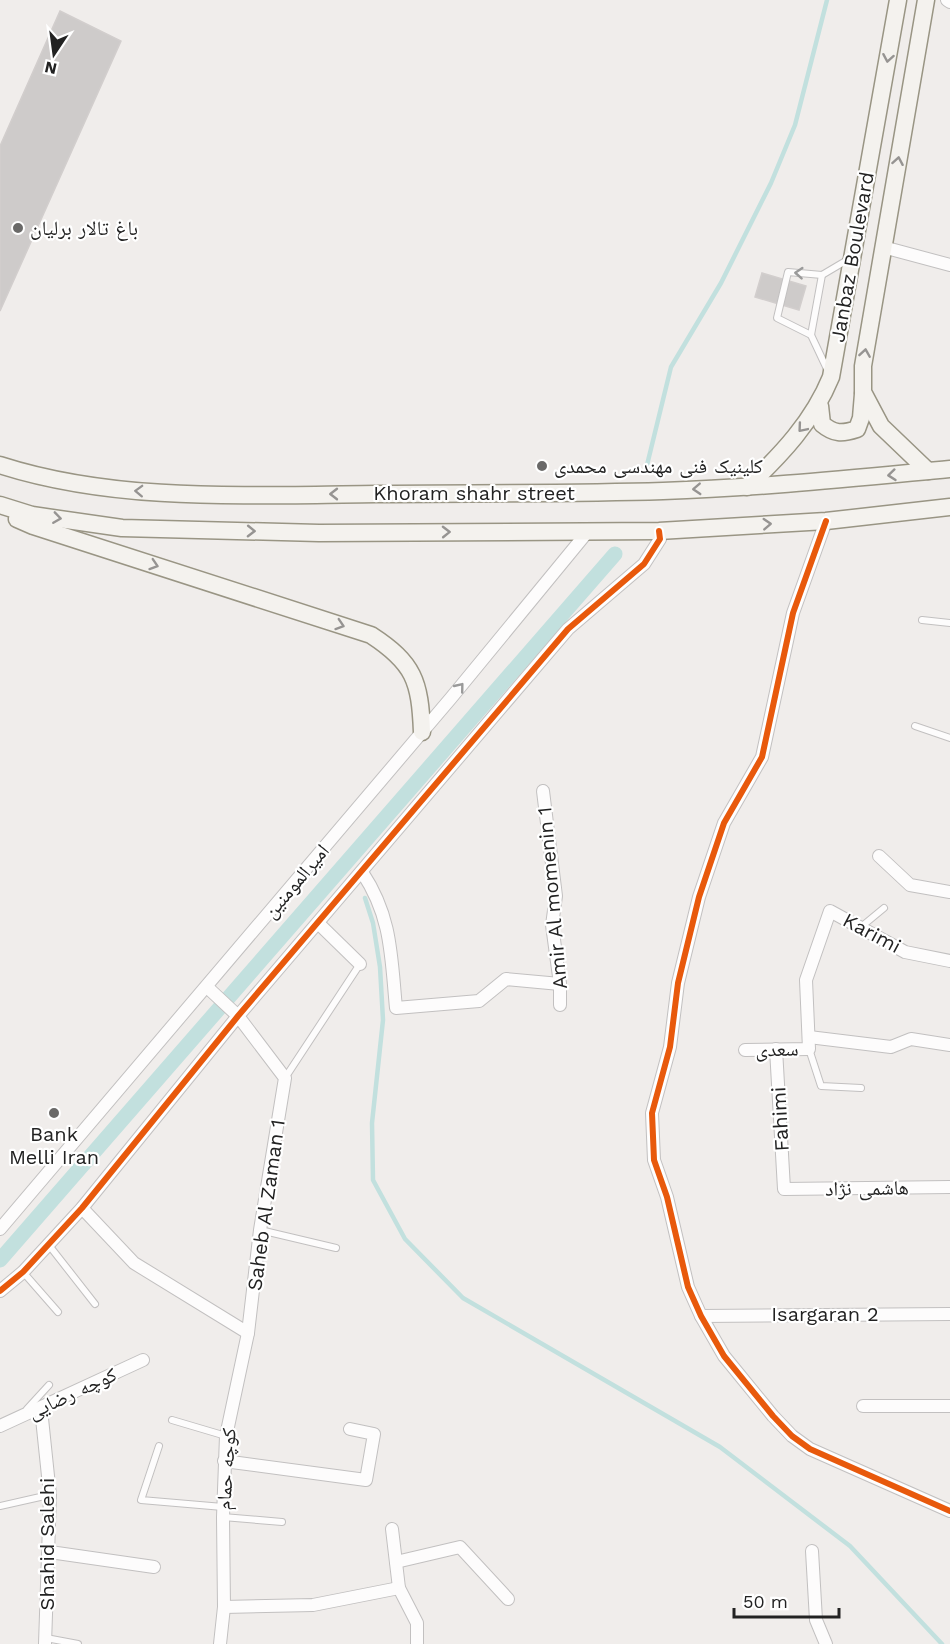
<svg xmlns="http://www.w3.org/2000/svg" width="950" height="1644" viewBox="0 0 950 1644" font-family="'Work Sans','Noto Naskh Arabic',sans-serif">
  <rect width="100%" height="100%" fill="#f0edeb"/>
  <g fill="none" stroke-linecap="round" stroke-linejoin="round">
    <g stroke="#c2e0de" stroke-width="4.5">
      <polyline points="647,465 671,367 721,283 771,183 795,125 827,0"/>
      <polyline points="365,898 373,923 380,967 383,1020 372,1123 373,1180 405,1239 463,1298 720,1447 850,1546 942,1644"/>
    </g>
    <polyline stroke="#c2e0de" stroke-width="15" points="0,1260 615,554"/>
  </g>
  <g fill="#cecbca" stroke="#d2cecd" stroke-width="1.5">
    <polygon points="60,11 121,41 0,311 0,146"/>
    <polygon points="762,273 806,286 799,310 755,297"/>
  </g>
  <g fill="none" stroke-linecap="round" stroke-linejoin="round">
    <g stroke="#c2c0c0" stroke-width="8">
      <g id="lane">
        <polyline points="811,335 822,275"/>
        <polyline points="827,369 811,335 777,318 788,272 822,275 849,259"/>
        <polyline points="922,620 950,623"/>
        <polyline points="915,726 950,738"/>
        <polyline points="861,927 884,908"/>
        <polyline points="809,1049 821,1086 861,1088"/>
        <polyline points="285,1078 360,964"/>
        <polyline points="260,1230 336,1248"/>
        <polyline points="48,1244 95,1304"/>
        <polyline points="23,1272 58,1312"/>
        <polyline points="27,1409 49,1385"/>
        <polyline points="172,1420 226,1436"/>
        <polyline points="159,1446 141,1500 223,1507"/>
        <polyline points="0,1506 49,1495"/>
        <polyline points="223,1517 282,1522"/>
        <polyline points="46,1638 78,1644"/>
      </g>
    </g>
    <g stroke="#c2c0c0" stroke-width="14">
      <g id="street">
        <polyline points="947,0 950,2"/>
        <polyline points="883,247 950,265"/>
        <polyline points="826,521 793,613 762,757 724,823 699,897 678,983 670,1047 652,1113 654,1160 667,1197 688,1287 701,1316 724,1356 773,1416 792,1436 810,1449 950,1511"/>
        <polyline points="543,791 556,896 552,925 560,984 560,1005"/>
        <polyline points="879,856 910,885 950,892"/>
        <path d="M 362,872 C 392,917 391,956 396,1008 L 479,1001 L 506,979 L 560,984"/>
        <polyline points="318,923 360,964"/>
        <polyline points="207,987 238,1016 285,1078 260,1230 248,1333 226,1436 223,1517 224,1607 220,1644"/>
        <polyline points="809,1037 891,1047 911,1039 950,1045"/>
        <polyline points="776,1049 784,1189 950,1187"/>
        <polyline points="745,1050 809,1049 806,980 830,911 905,952 950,961"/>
        <polyline points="82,1208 134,1263 248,1333"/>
        <polyline points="0,1229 451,698 589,530"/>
        <polyline points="0,1291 23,1272 82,1208 238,1016 568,629 644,564 660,539 659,531"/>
        <polyline points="701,1316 950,1314"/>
        <polyline points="863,1406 950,1406"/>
        <polyline points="41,1409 50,1495 45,1644"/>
        <polyline points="0,1426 143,1360"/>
        <polyline points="224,1461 366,1480 374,1434 350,1429"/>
        <polyline points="392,1529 399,1588 417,1623 417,1644"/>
        <polyline points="812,1551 816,1620 826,1644"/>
        <polyline points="50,1552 154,1567"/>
        <polyline points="396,1562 460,1547 508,1599"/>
        <polyline points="224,1607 313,1605 399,1588"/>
      </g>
    </g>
    <g stroke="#999584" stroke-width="19">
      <g id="secondary">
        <polyline points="926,0 863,366 863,392 881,426 928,471"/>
        <path d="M 820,406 L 822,424 C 834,434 842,434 857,429 L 861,418 L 863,394"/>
        <path d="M 0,465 C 118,503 252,495 376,494 C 472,493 568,494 663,491 C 759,488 854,478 950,469"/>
        <path d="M 747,487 C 782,454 813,421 831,377 L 898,0"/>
        <polyline points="0,505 32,515 122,528 319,533 659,531 826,521 950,507"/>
        <path d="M 17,519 L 33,526 L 371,635 C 414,663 420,681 422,732"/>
      </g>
    </g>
    <use href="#lane" stroke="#fdfcfc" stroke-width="6"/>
    <use href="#street" stroke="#fdfcfc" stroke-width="12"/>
    <use href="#secondary" stroke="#f4f2ee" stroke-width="16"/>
    <g stroke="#fff" stroke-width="10">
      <g id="cycleway">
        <polyline points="826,521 793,613 762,757 724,823 699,897 678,983 670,1047 652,1113 654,1160 667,1197 688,1287 701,1316 724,1356 773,1416 792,1436 810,1449 950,1511"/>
        <polyline points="0,1291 23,1272 82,1208 238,1016 568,629 644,564 660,539 659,531"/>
      </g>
    </g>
    <use href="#cycleway" stroke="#e8590c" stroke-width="6"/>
  </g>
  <defs><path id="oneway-chevron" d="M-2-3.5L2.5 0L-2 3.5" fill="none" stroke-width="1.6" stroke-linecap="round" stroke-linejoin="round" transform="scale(1.5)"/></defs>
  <g stroke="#969492">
    <use href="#oneway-chevron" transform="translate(888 58) rotate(100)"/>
    <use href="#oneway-chevron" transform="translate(898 161) rotate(-80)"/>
    <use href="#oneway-chevron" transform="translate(865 353) rotate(-81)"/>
    <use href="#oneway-chevron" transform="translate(802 428) rotate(130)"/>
    <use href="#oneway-chevron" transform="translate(892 475) rotate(174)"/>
    <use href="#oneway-chevron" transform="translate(697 489) rotate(177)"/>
    <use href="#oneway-chevron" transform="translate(139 491) rotate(-178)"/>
    <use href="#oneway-chevron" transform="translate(334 494) rotate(180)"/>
    <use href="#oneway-chevron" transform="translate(57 518) rotate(8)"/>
    <use href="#oneway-chevron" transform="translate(767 524) rotate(-3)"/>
    <use href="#oneway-chevron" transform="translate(251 531) rotate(1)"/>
    <use href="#oneway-chevron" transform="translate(446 532) rotate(-1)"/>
    <use href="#oneway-chevron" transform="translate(154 565) rotate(18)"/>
    <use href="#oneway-chevron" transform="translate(340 625) rotate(18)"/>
  </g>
  <g stroke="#9a9a9a">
    <use href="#oneway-chevron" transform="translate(799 273) rotate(-176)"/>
    <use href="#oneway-chevron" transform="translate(460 687) rotate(-51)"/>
  </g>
  <g fill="#6a6968" stroke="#fff" stroke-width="2">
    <circle cx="18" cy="228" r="6"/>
    <circle cx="542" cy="466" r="6"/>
    <circle cx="54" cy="1113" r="6"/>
  </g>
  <g text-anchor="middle" stroke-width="4.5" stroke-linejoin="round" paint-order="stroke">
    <g font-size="20" fill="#222" stroke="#fff" text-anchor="start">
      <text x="30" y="235">باغ تالار برلیان</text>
      <text x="554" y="473">کلینیک فنی مهندسی محمدی</text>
      <text x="54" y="1141" text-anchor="middle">Bank<tspan x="54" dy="23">Melli Iran</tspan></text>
    </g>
    <g font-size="20" fill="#222" stroke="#fff">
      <text transform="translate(852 257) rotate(-80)" y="7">Janbaz Boulevard</text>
      <text x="474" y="500">Khoram shahr street</text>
      <text transform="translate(296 881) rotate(-50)" y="7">امیرالمومنین</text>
      <text transform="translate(552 898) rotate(-95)" y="7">Amir Al momenin 1</text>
      <text transform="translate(872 933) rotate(28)" y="7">Karimi</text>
      <text transform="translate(777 1049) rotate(-1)" y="7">سعدی</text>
      <text transform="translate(780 1119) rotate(-93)" y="7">Fahimi</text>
      <text transform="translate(867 1188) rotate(-1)" y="7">هاشمی نژاد</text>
      <text transform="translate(266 1205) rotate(-82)" y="7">Saheb Al Zaman 1</text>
      <text x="825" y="1321">Isargaran 2</text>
      <text transform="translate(72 1393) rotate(-25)" y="7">کوچه رضایی</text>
      <text transform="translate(226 1469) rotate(-86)" y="7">کوچه حمام</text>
      <text transform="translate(47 1544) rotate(-90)" y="7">Shahid Salehi</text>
    </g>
  </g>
  <g transform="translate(54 54) rotate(193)" stroke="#ffffff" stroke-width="4.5" paint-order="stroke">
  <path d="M0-4.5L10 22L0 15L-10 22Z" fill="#222222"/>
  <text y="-9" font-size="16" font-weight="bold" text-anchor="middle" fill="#222222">N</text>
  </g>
  <path d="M734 1608v9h105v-9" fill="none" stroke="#222222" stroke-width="3"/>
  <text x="743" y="1608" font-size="18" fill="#222222" stroke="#ffffff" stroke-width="4.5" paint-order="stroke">50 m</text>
</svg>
